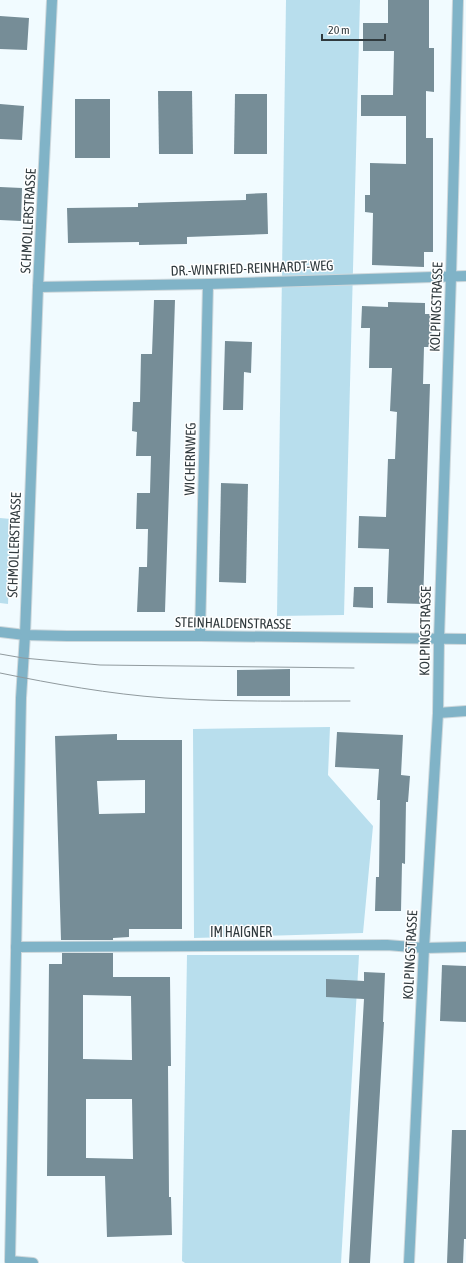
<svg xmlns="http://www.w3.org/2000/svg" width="466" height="1263" viewBox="0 0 466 1263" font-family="'Asap Condensed',sans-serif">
  <rect width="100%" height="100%" fill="#f1fbff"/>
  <g fill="#b8deed">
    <polygon points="286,0 360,0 344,615 277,616"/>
    <polygon points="0,518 11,519 8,604 0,603"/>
    <polygon points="330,727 328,775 373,826 363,933 194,938 193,729"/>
    <polygon points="187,955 359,955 341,1263 185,1263 182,1261"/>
  </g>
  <g fill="#768d97" fill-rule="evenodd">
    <polygon points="388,0 429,0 429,48 434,48 434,92 426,91 426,138 433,138 433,252 424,252 424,267 372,265 373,213 365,212 365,195 370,195 370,163 406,164 406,116 361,116 361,95 393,95 394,51 363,51 363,23 388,23"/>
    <polygon points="0,16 29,18 27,50 0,49"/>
    <polygon points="158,91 192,91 193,154 159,154"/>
    <polygon points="235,94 267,94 267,154 234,154"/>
    <rect x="75" y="99" width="35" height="59"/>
    <polygon points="0,104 24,106 22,140 0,139"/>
    <polygon points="0,187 22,188 21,221 0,220"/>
    <polygon points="267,193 268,234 187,237 187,244 139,245 139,242 68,243 67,208 138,207 138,203 246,200 246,194"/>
    <polygon points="154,300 175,300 165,612 137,612 139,567 147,567 148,529 136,529 137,493 150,493 151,456 136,456 137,432 132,431 133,402 140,402 141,354 152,354"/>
    <polygon points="388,302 425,303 425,314 432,314 431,347 424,347 423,384 430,384 423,604 387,603 389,549 358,548 359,516 386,517 388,459 395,459 397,412 390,411 392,368 369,368 370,328 361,328 362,306 388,307"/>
    <polygon points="225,341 252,342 251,373 244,372 243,410 223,410"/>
    <polygon points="221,483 248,484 246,583 219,582"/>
    <polygon points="354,587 373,587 373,608 353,607"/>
    <polygon points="290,669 290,696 237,696 237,670"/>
    <polygon points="337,732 403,735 401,775 410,776 408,802 406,802 405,864 402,863 401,911 375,911 376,877 379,877 380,800 377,800 379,769 335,767"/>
    <path d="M 117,734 L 117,740 L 182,740 L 182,929 L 129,929 L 129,937 L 113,938 L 113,940 L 61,940 L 55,736 ZM 145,780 L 145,813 L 99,814 L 97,781 Z"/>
    <path d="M 62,953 L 113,953 L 113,977 L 170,977 L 171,1066 L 168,1066 L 169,1197 L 171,1197 L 172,1235 L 107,1237 L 105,1176 L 47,1176 L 49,964 L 62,964 ZM 83,995 L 131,996 L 132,1060 L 83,1059 ZM 86,1099 L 132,1099 L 133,1159 L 86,1158 Z"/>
    <polygon points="442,965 466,966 466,1022 440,1021"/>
    <polygon points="364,972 385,973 383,1022 384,1022 370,1263 349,1263 364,999 326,997 326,979 364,981"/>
    <polygon points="452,1130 466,1130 466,1239 464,1239 463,1263 447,1263"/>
  </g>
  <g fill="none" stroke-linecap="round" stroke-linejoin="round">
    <g stroke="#ced8dc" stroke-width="12">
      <g id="minor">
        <polyline points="38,287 208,284 466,276"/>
        <polyline points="0,632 25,635 67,636 200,636 466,639"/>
        <polyline points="200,636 208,284"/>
        <polyline points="438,713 466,711"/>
        <polyline points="16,947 387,945 424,948 466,947"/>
        <polyline points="33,1263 10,1261 21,698 25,635 38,287 52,0"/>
        <polyline points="409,1263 424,948 438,713 439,639 451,276 458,0"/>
      </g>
    </g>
    <use href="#minor" stroke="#80b3c7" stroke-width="10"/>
    <g stroke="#909a9e" stroke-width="1">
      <polyline points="0,654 23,658 100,665 354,668"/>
      <path d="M 0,673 C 54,684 109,694 165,698 C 226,702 288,701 350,701"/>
    </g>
  </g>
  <g text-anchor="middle" stroke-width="3" stroke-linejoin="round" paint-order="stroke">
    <g font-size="14" fill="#303a3e" stroke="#fff">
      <text transform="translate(28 221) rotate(-87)" y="5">SCHMOLLERSTRASSE</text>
      <text transform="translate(252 268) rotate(-2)" y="5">DR.-WINFRIED-REINHARDT-WEG</text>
      <text transform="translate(436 307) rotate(-88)" y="5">KOLPINGSTRASSE</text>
      <text transform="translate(190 459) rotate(-89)" y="5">WICHERNWEG</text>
      <text transform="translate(14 545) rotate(-88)" y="5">SCHMOLLERSTRASSE</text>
      <text transform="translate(233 623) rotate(1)" y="5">STEINHALDENSTRASSE</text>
      <text transform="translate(425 631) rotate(-89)" y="5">KOLPINGSTRASSE</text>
      <text x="241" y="937">IM HAIGNER</text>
      <text transform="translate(410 955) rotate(-87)" y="5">KOLPINGSTRASSE</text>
    </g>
  </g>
  <path d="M322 34v6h63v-6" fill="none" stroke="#303a3e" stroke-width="2"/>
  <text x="328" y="34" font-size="12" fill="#303a3e" stroke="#ffffff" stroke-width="3" paint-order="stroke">20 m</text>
</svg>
